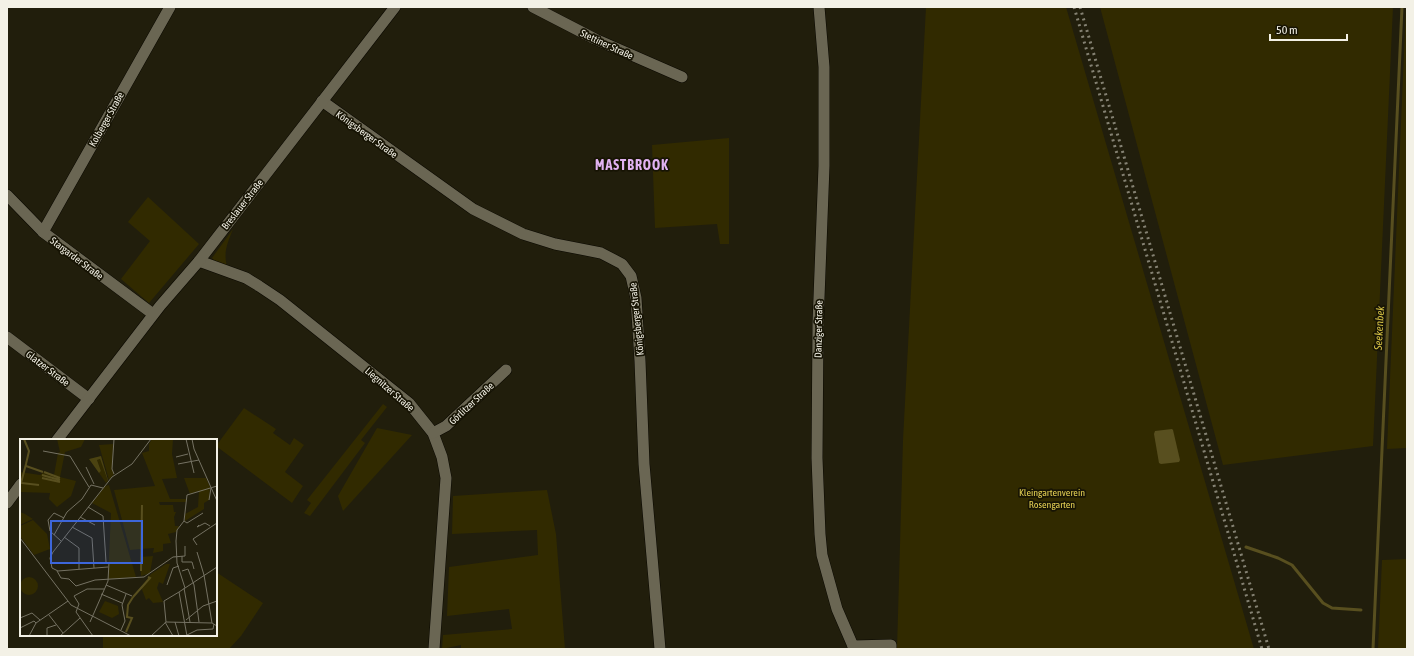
<svg xmlns="http://www.w3.org/2000/svg" width="1414" height="656" viewBox="0 0 1414 656" font-family="'Asap Condensed',sans-serif">
  <rect width="100%" height="100%" fill="#211e0c"/>
  <g fill="#312a00">
    <polygon points="926,7 1066,7 1254,649 897,649 903,440"/>
    <polygon points="1100,7 1393,7 1373,446 1223,465"/>
    <polygon points="1406,7 1407,448 1387,449"/>
    <polygon points="729,138 729,244 720,244 717,224 655,228 652,145"/>
    <polygon points="148,197 199,244 149,303 121,279 150,241 128,222"/>
    <path d="M 233,229 C 228,242 223,252 227,266 L 216,263 L 212,258 Z"/>
    <polygon points="383,404 387,407 361,440 365,443 310,516 304,513 311,503 307,500"/>
    <polygon points="244,408 276,429 273,433 290,445 294,438 304,445 285,472 303,486 292,503 216,446"/>
    <polygon points="377,428 412,435 343,511 338,496"/>
    <polygon points="547,490 556,534 565,649 461,649 461,645 442,649 443,635 512,629 509,609 447,616 449,567 538,555 537,530 452,534 453,496"/>
    <polygon points="1407,559 1407,649 1378,649 1382,560"/>
    <polygon points="216,572 263,603 241,636 229,649 103,649 103,635 216,635"/>
  </g>
  <polygon fill="#584f1f" points="1172,429 1173,430 1180,460 1179,462 1161,464 1159,463 1154,434 1155,431"/>
  <g fill="none" stroke-linecap="round" stroke-linejoin="round">
    <g stroke="#584f1f" stroke-width="3">
      <polyline points="1246,547 1278,558 1292,565 1323,603 1332,608 1361,610"/>
      <polyline points="1373,649 1402,7"/>
    </g>
    <g stroke="#0a0800" stroke-width="12">
      <g id="minor">
        <polyline points="533,7 595,39 682,77"/>
        <polyline points="819,7 824,67 824,166 818,324 817,458 820,534 822,555 837,609 853,646"/>
        <polyline points="322,101 473,209 523,234 555,244 601,253 622,264 631,276 636,298 640,361 644,464 660,649"/>
        <polyline points="7,195 43,232 153,314"/>
        <polyline points="43,232 170,7"/>
        <polyline points="199,261 246,278 259,286 280,300 409,403 433,433 442,457 446,478 434,649"/>
        <polyline points="7,337 89,399"/>
        <polyline points="433,433 446,426 506,370"/>
        <polyline points="57,440 160,306 199,261 395,7"/>
        <polyline points="7,503 21,484"/>
        <polyline points="854,649 853,646 891,645 891,649"/>
      </g>
    </g>
    <use href="#minor" stroke="#6a6653" stroke-width="11"/>
    <g stroke="#858273" stroke-width="3" stroke-dasharray="2 4" stroke-linecap="butt">
      <polyline points="1074,7 1262,649"/>
      <polyline points="1080,7 1269,649"/>
    </g>
  </g>
  <g text-anchor="middle" stroke-width="3.5" stroke-linejoin="round" paint-order="stroke">
    <g font-size="10" fill="#f3f1e6" stroke="#171404">
      <text transform="translate(607 44) rotate(25)" y="4">Stettiner Straße</text>
      <text transform="translate(106 119) rotate(-61)" y="4">Kolberger Straße</text>
      <text transform="translate(367 134) rotate(36)" y="4">Königsberger Straße</text>
      <text transform="translate(242 204) rotate(-52)" y="4">Breslauer Straße</text>
      <text transform="translate(77 258) rotate(37)" y="4">Stargarder Straße</text>
      <text transform="translate(636 319) rotate(-96)" y="4">Königsberger Straße</text>
      <text transform="translate(818 329) rotate(-89)" y="4">Danziger Straße</text>
      <text transform="translate(48 368) rotate(37)" y="4">Glatzer Straße</text>
      <text transform="translate(390 389) rotate(41)" y="4">Liegnitzer Straße</text>
      <text transform="translate(471 403) rotate(-43)" y="4">Görlitzer Straße</text>
    </g>
    <g font-size="10" fill="#e4cf53" stroke="#171404">
      <text x="1052" y="496">Kleingartenverein<tspan x="1052" dy="12">Rosengarten</tspan></text>
    </g>
    <g font-size="11" font-style="italic" fill="#d7c345" stroke="#171404">
      <text transform="translate(1379 328) rotate(-87)" y="4">Seekenbek</text>
    </g>
    <g font-size="14" font-weight="bold" letter-spacing="1" fill="#e1b2f1" stroke="#171404">
      <text x="632" y="170">MASTBROOK</text>
    </g>
  </g>
  <g transform="translate(20 439)">
    <rect width="197" height="197" fill="#211e0c"/>
    <path d="M 37,0 L 65,0 L 61,8 L 45,13 L 40,38 L 56,42 L 51,57 L 37,68 L 29,60 L 30,54 L 0,53 L 0,33 L 20,36 L 24,33 L 34,36 L 38,14 L 40,13 ZM 132,0 L 153,0 L 152,15 L 157,39 L 142,40 L 150,60 L 166,60 L 166,63 L 139,63 L 140,66 L 153,66 L 154,73 L 156,73 L 154,78 L 155,87 L 159,87 L 156,93 L 148,95 L 151,104 L 143,105 L 143,112 L 133,114 L 134,109 L 120,110 L 122,65 L 120,110 L 110,111 L 94,51 L 135,47 L 122,14 L 129,12 L 129,5 ZM 93,5 L 92,30 L 94,35 L 89,41 L 79,6 ZM 80,20 L 88,42 L 86,44 L 79,34 L 81,32 L 77,21 ZM 164,39 L 186,39 L 190,48 L 189,61 L 184,64 L 184,70 L 165,82 L 165,75 L 178,68 L 179,52 L 170,55 ZM 89,46 L 116,138 L 88,140 L 91,74 L 72,64 L 85,47 ZM 0,73 L 5,75 L 13,80 L 0,86 ZM 13,81 L 27,95 L 30,110 L 14,116 L 0,97 L 0,87 ZM 133,117 L 130,134 L 121,137 L 120,118 ZM 146,125 L 150,125 L 143,145 L 139,143 L 137,149 L 143,163 L 133,164 L 129,159 L 126,161 L 121,148 L 131,135 ZM0 147a9 9 0 1 1 18 0a9 9 0 1 1-18 0ZM 85,162 L 98,167 L 99,175 L 92,179 L 79,173 Z" fill="#312a00"/>
    <path d="M 81,17 L 88,41 L 88,42 L 80,20 L 77,21 L 81,32 L 79,34 L 69,20 Z" fill="#4b4311"/>
    <path fill="none" stroke="#584f1f" stroke-width="2" d="M 4,0 L 9,12 L 6,25M 6,25 L 1,44 L 19,46M 6,27 L 23,33M 24,33 L 40,39M 22,36 L 40,41M 22,39 L 40,43M 121,132 L 122,66M 113,158 L 130,139 L 128,138M 106,193 L 112,179 L 107,178 L 108,166 L 113,158"/>
    <path fill="none" stroke="#757263" stroke-width="1" d="M 94,0 L 92,30 L 94,35M 166,0 L 174,34M 172,0 L 174,10 L 197,62M 23,12 L 50,17 L 69,48M 156,18 L 168,15M 158,25 L 179,21M 66,28 L 74,45M 189,61 L 191,49M 68,68 L 83,77 L 86,123M 60,78 L 75,86M 164,82 L 167,84 L 183,74M 179,86 L 177,88 L 185,84 L 190,87M 52,88 L 72,99 L 74,129M 34,96 L 47,73 L 62,60 L 71,46 L 83,49M 44,98 L 59,109 L 59,130M 0,99 L 51,166 L 111,197M 41,102 L 30,92 L 28,81 L 34,74 L 44,79M 177,106 L 173,100 L 197,84M 177,113 L 184,136 L 192,184M 162,117 L 162,123 L 172,123 L 174,130M 32,129 L 30,119 L 33,113 L 92,38 L 112,25 L 131,0M 32,129 L 38,132 L 88,128M 37,132 L 41,139 L 49,140 L 56,147 L 75,141 L 124,138 L 153,118 L 165,117 L 165,107M 162,132 L 168,130 L 174,146 L 179,183M 86,146 L 112,157M 147,146 L 153,129 L 159,127M 164,149 L 170,183M 165,149 L 157,124 L 156,102 L 157,91 L 164,82 L 167,56 L 197,47M 81,155 L 102,164M 29,176 L 43,194M 0,179 L 12,174 L 20,181M 166,181 L 183,167 L 197,162M 70,183 L 88,142 L 89,123M 145,183 L 153,197M 146,183 L 144,162 L 159,153M 155,183 L 159,197M 0,189 L 14,182 L 16,184M 101,191 L 105,182 L 102,166 L 106,155M 167,196 L 177,191 L 193,190 L 194,185M 9,197 L 16,184 L 48,162M 27,197 L 27,189 L 36,186M 40,197 L 60,179M 73,197 L 56,173 L 59,165 L 54,157 L 67,150 L 84,150M 131,197 L 146,183 L 192,184 L 197,187M 167,197 L 159,153 L 197,128"/>
    <path fill="#3d66da" fill-opacity="0.15" stroke="#3d66da" stroke-width="2" d="M 31,82 L 122,82 L 122,124 L 31,124 Z"/>
    <rect width="197" height="197" fill="none" stroke="#f3f1e6" stroke-width="2"/>
  </g>
  <rect width="1414" height="656" fill="none" stroke="#f3f1e6" stroke-width="16"/>
  <path d="M1270 34v6h77v-6" fill="none" stroke="#f3f1e6" stroke-width="2"/>
  <text x="1276" y="34" font-size="12" fill="#f3f1e6" stroke="#171404" stroke-width="3" paint-order="stroke">50 m</text>
</svg>
